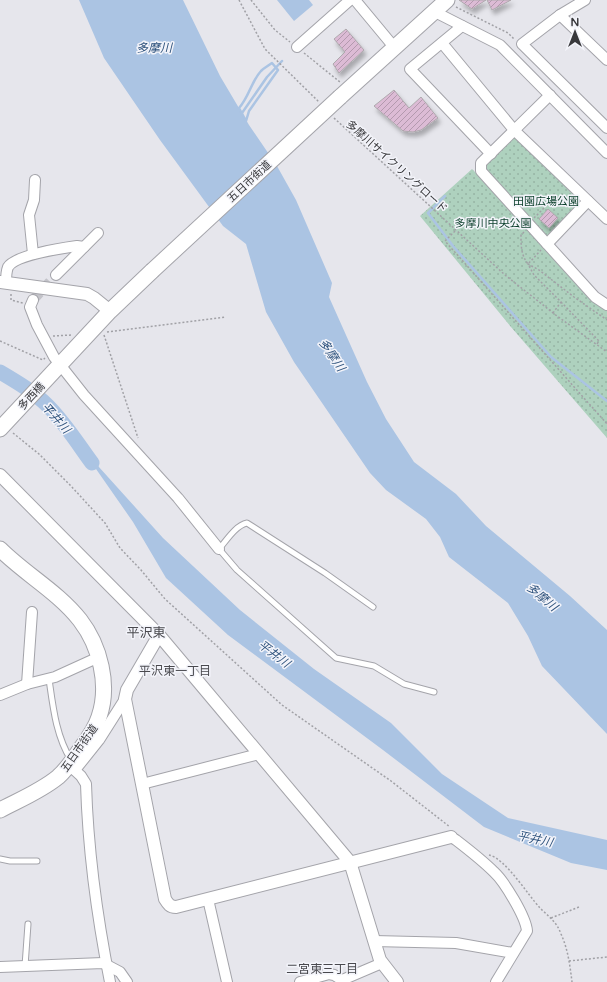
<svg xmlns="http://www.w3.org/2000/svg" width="607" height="982" viewBox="0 0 607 982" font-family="'Varela Round','Noto Sans JP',sans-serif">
  <defs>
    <pattern id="park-dots" width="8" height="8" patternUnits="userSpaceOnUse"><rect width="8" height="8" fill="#aed1be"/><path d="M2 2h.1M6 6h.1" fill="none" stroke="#96b4a4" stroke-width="1.8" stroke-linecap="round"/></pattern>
    <pattern id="building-hatch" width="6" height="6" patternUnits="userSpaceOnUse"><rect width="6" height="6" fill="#dcbbd5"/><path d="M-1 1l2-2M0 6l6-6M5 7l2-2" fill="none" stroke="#b399ae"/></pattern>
    <filter id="shadow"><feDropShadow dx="2.5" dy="4.5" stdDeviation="2" flood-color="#0004"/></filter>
  </defs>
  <rect width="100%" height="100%" fill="#e6e6ec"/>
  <polygon fill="url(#park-dots)" points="514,136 579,199 581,203 541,244 591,300 607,311 607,438 511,327 420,216 472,169 476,173"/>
  <g fill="#abc4e3">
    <polygon points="79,0 183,0 220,76 249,125 277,166 296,200 332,283 329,297 367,382 386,419 414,462 456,494 486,526 570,596 607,630 607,734 542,666 528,636 508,603 449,557 440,537 426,519 386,490 370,473 294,362 266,312 246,244 223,226 160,140 104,58"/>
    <polygon points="277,0 309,0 313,5 294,21"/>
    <polygon points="80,446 163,538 240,610 314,669 391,723 442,774 508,818 607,840 607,870 571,863 484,827 383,750 228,635 166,578 133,522"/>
  </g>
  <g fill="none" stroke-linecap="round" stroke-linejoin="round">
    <g stroke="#abc4e3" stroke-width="2.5">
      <path d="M 272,63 L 278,70 L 249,111 L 246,121 L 239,108 C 249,97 251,82 261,71 C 264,68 268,66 272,63 Z"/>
      <polyline points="242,113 267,77 282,61"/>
      <polyline points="445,196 428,213 453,246 551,357 607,401"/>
    </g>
    <path stroke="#abc4e3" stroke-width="15" d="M 0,372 C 17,382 34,392 48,406 C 65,423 78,444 92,463"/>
  </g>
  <g fill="url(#building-hatch)" stroke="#aea9ad" filter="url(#shadow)">
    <polygon points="459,0 486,0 472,9"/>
    <polygon points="487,0 511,0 492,10"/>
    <polygon points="346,29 364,50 339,73 333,64 345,52 334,39"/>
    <polygon points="394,90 409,108 421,97 438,118 421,130 413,132 403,131 374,106"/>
    <polygon points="548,209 558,218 549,228 539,219"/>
  </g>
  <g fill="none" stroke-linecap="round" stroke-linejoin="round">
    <polyline stroke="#c3c3c9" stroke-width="10" stroke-dasharray="10 5" stroke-linecap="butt" points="33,300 56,275"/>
    <g stroke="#a4a4aa" stroke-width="7">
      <g id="service">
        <path d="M 373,607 L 325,573 L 247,523 C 236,525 226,541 219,549 L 237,570 L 336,658 L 374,666 L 404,684 L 434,692"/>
        <path d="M 49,679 C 53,707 56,736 71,760"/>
        <polyline points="0,859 10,861 37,861"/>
        <polyline points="25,966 28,924"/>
      </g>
    </g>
    <g stroke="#a4a4aa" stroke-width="12">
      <g id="minor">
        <polyline points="355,0 394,47"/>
        <polyline points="585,0 560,15 522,44 607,128"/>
        <polyline points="433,11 500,45 607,153"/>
        <polyline points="560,15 607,60"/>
        <polyline points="462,26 410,69 491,154"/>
        <polyline points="442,43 514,130 607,219"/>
        <polyline points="297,47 350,0"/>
        <polyline points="550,95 481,163 481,171 595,297 607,305"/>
        <polyline points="547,244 588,201"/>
        <polyline points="33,254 29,215 34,200 35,180"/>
        <polyline points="56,275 98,233"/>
        <path d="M 6,283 C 6,278 6,272 8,267 C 15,255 63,248 77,246 L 84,247"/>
        <polyline points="33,300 30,307 37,325 54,357 84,395 178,498 219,549"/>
        <polyline points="27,684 32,612"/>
        <polyline points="0,695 27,684 55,677 99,657"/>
        <path d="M 69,765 L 81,776 L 86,784 C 88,850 97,917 110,982"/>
        <polyline points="75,770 99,740 125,699"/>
        <polyline points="142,784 259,754"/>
        <path d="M 451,837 L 456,840 C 469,850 482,860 494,872 C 504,881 526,917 527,931 L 496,982"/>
        <polyline points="208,899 227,982"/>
        <polyline points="374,941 456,943 513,953"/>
        <polyline points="0,967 103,963 120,972 127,982"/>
        <polyline points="300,982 329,974 334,975 342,980 382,963"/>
      </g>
    </g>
    <g stroke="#a4a4aa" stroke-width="14">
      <g id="tertiary">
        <polyline points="0,282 87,294 94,298 110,311"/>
        <polyline points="0,475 159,635 350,862 380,960 397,982"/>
        <path d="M 159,635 L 127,690 L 125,699 L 165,899 C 168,904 170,907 176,907 L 451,837"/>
      </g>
    </g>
    <g stroke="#a4a4aa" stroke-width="17">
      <g id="primary">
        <polyline points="340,97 447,0"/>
        <polyline points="0,429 110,311 152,271"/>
        <path d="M 0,549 C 25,574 58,592 80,620 C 100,646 110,685 99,717 C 95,730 87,740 79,751 C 73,760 66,770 58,777 C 41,791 19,800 0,810"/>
      </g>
    </g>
    <g stroke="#a1a1a6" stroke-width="1.5" stroke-dasharray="2 2" stroke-linecap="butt">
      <polyline points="239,0 265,49 319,102"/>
      <polyline points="251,0 275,30 290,42"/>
      <polyline points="456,7 508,33 515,40"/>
      <polyline points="304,53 340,82"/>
      <polyline points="334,118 505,275 557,316 607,352"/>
      <polyline points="534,218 550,202"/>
      <polyline points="455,231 445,241 607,424"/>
      <path d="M 524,232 L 521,235 C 521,246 521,255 528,264 L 541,250"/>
      <polyline points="11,294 11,300 23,303"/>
      <polyline points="561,302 599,341 597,344"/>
      <polyline points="553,313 561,302 534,275 528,264 539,270 574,297 607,320"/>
      <polyline points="107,332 226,317"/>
      <polyline points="104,335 138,438"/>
      <polyline points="53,336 72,335"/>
      <polyline points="0,341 43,360 45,358"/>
      <polyline points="13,433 39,454 71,486 105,523 120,548 141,570 165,599 282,705 391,781 450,827"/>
      <path d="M 489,855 C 505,858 528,895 540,908 C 548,916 557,922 561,934 C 568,949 570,966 572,982"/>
      <polyline points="551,918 579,907"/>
      <polyline points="569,961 607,957"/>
    </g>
    <use href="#service" stroke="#fff" stroke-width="5"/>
    <use href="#minor" stroke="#fff" stroke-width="10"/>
    <use href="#tertiary" stroke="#fff" stroke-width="12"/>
    <use href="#primary" stroke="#fff" stroke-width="15"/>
    <g stroke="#a4a4aa" stroke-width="17" stroke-linecap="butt">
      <polyline id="primary-bridge" points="152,271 340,97"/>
    </g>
    <use href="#primary-bridge" stroke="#fff" stroke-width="15"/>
  </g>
  <g text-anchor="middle" stroke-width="3" stroke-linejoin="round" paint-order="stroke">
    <g font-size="11" fill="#38383b" stroke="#f3f4fa">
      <text transform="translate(397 166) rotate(42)" y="4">多摩川サイクリングロード</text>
      <text transform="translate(249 181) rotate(-43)" y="4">五日市街道</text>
      <text transform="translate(31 396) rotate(-47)" y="4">多西橋</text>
      <text transform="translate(79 748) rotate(-55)" y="4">五日市街道</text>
    </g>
    <g font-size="11" fill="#093e29" stroke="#f3f4fa">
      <text x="546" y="205">田園広場公園</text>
      <text x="493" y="227">多摩川中央公園</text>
    </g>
    <g font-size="12" font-style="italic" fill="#2f537d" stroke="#f3f4fa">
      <text x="154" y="52">多摩川</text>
      <text transform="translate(332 355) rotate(56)" y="4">多摩川</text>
      <text transform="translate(56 418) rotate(48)" y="4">平井川</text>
      <text transform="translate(542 597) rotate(40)" y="4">多摩川</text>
      <text transform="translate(274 654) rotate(37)" y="4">平井川</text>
      <text transform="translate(535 839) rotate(12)" y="4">平井川</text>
    </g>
    <g font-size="12" fill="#49494e" stroke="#f3f4fa">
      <text x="175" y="675">平沢東一丁目</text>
      <text x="322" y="973">二宮東三丁目</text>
    </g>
    <g font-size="13" fill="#49494e" stroke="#f3f4fa">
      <text x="146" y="637">平沢東</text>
    </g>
  </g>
  <g transform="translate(575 32)" stroke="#f3f4fa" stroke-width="3" paint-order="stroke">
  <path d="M0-3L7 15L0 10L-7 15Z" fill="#38383b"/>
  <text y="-6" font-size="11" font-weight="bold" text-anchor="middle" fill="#38383b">N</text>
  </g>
</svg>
